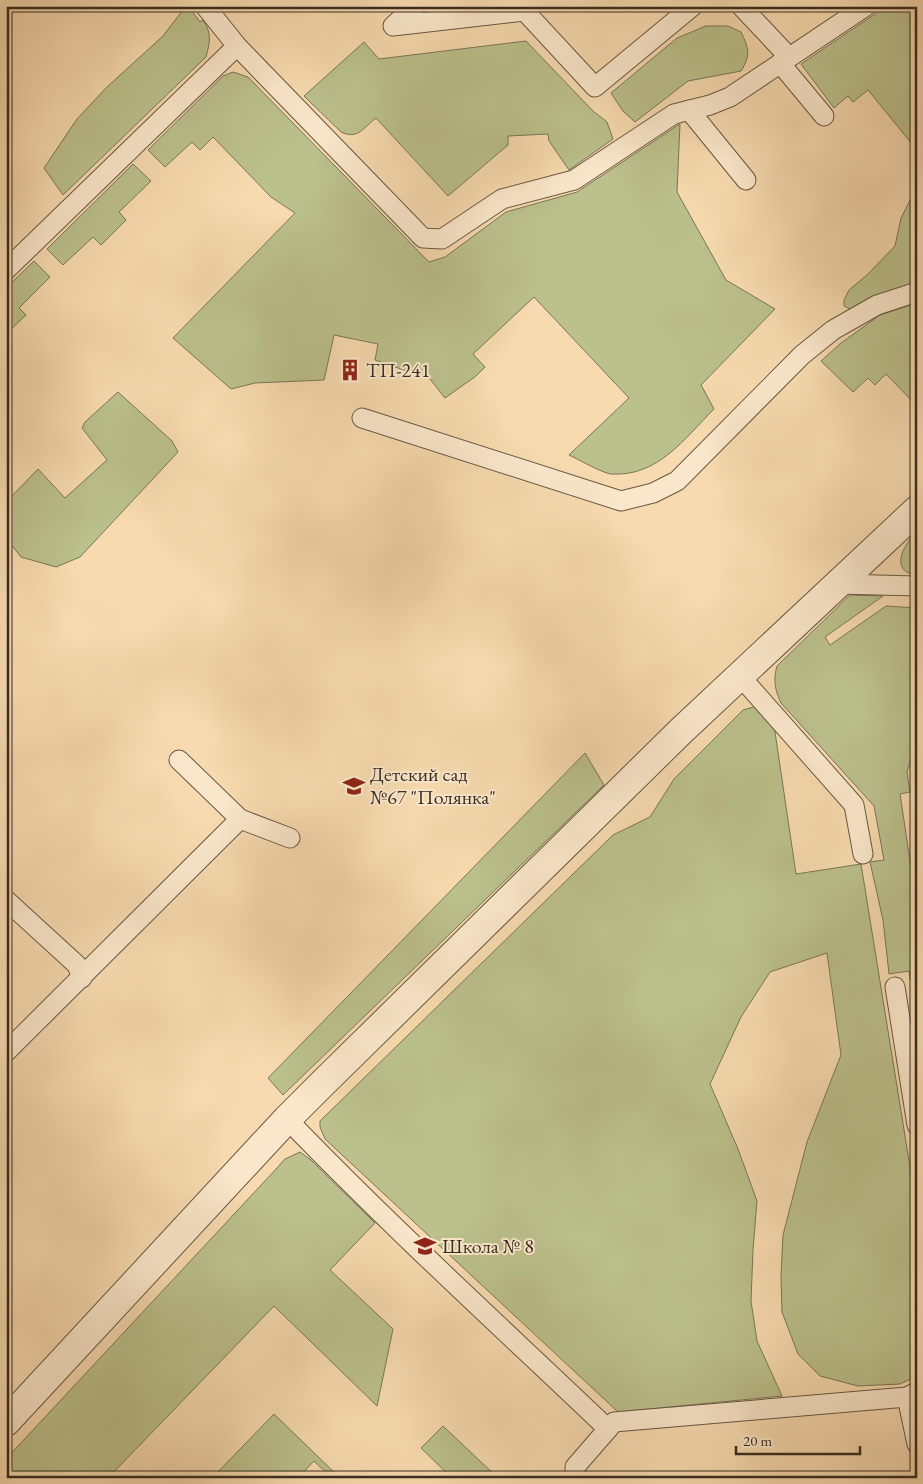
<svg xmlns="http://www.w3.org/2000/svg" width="923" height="1484" viewBox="0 0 923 1484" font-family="'EB Garamond',serif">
  <rect width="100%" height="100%" fill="#f7daaf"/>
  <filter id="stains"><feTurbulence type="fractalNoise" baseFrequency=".004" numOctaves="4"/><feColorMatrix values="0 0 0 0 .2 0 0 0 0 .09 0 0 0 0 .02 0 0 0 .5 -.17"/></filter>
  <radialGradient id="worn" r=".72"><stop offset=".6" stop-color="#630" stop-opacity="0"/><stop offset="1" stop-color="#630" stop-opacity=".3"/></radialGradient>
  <g fill="#bbc08c" stroke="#7a7656">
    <path d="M 186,6 L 188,6 L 200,22 L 203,20 C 212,33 210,42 206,57 L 63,195 L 44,168 L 77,119 L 107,87 L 163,36 Z"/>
    <polygon points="887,6 917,6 917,150 868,90 853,102 848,96 834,108 801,64"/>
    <path d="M 706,26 L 728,26 L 741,32 C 749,49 751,55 741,71 L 688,81 L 635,122 L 623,111 L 611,93 L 677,38 Z"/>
    <path d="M 526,41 L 593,111 L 607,122 L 613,139 L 569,170 L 549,141 L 548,134 L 508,136 L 508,145 L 448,196 L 376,118 C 363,128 358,140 341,132 L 304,96 L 364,42 L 379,59 Z"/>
    <path d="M 233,72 L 248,77 L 429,262 L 445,257 L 506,212 L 577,192 L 680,124 L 677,192 L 726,280 L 775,309 L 701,385 L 714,409 C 684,439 658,477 611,474 C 602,473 578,459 569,455 L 629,398 L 534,297 L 473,354 L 485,367 L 476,376 L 445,398 L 430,379 L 375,360 L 378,344 L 334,335 L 324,380 L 255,383 L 231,389 L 173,338 L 295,213 L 271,197 L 213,137 L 200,150 L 192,142 L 165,167 L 148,150 L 223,76 Z"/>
    <polygon points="133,164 151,181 119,212 126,220 101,245 93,237 63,265 47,249"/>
    <polygon points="917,187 917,283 852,310 844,306 844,300 849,290 867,275 895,246 901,218"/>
    <polygon points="34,261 50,277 19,308 26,315 6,334 6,288"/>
    <polygon points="917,303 917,406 886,374 875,385 868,378 853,392 821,361 841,343 880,315"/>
    <polygon points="118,392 172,441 178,452 80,557 56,567 21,557 6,538 6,502 38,469 65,498 107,460 82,428 85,422"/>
    <path d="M 917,532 L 917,575 C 888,572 904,543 917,532 Z"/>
    <path d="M 850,595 L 883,596 L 825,637 L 830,645 L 886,606 L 917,608 L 917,741 L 907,772 L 910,792 L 900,794 L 915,894 L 917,894 L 917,979 L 910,980 L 909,971 L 889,974 L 883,920 L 870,862 L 884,860 L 874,806 L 781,703 C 775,690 773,680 777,666 Z"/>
    <polygon points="757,706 768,715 775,732 796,874 861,864 917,1210 917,1376 900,1384 858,1386 820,1376 798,1354 782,1312 781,1277 783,1235 807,1142 841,1055 827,953 770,972 741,1017 710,1084 738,1149 757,1201 753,1250 751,1301 757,1341 782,1396 618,1412 325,1139 320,1127 320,1121 613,835 650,817 674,779 743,710"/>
    <polygon points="585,753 604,785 283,1095 268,1078"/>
    <polygon points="300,1152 311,1160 375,1223 330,1270 393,1329 377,1406 274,1306 108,1478 14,1478 6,1470 6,1459 277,1168 285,1159"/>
    <polygon points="274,1414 339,1477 340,1478 332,1478 314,1461 298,1478 212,1478"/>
    <polygon points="443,1426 498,1478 452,1478 421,1448"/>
  </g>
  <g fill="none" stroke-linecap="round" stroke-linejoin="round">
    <g stroke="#685844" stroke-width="21">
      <g id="lane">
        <polyline points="205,6 237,46 423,238 442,239 502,199 574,180 674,114 710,105 730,97 866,6"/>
        <polyline points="415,6 393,26 524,11"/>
        <polyline points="520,6 595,87 693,6"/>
        <polyline points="741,6 789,57"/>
        <polyline points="780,63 824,116"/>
        <polyline points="689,110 746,180"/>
        <polyline points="6,270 237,46"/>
        <polyline points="362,418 621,501 653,493 677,481 802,355 833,330 877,305 917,292"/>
        <polyline points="839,584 917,586"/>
        <polyline points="740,676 854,805 863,854"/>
        <polyline points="179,760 240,819 290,838"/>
        <polyline points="6,900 77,965 82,978"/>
        <polyline points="895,987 917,1125"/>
        <polyline points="6,1052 240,819"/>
        <path d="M 287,1119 C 390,1226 501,1327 608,1429"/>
        <polyline points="907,1397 917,1444"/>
        <polyline points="575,1478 575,1467 614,1422 907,1397 917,1392"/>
      </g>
    </g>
    <g stroke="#685844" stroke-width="30">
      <polyline id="street" points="6,1422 287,1119 321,1085 681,731 917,510"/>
    </g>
    <use href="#lane" stroke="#fae7cb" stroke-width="19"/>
    <use href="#street" stroke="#fae7cb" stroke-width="28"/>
  </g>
  <defs>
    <g id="building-bare" transform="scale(1.725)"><path d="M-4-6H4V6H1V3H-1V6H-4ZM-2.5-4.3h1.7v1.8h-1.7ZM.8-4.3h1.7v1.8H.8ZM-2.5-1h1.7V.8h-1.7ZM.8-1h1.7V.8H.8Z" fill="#8f2418" stroke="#fae7cb" stroke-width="2.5" paint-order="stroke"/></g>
    <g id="school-bare" transform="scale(1.725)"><path d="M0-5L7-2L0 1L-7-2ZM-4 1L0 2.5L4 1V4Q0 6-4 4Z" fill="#8f2418" stroke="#fae7cb" stroke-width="2.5" paint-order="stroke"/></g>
  </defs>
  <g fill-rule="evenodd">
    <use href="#building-bare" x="350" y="370"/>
    <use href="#school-bare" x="354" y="786"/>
    <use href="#school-bare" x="425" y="1246"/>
  </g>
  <g text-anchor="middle" stroke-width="4" stroke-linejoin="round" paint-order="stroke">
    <g font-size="20" fill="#392d21" stroke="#fae7cb" text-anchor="start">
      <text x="366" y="377">ТП-241</text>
      <text x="370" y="781">Детский сад<tspan x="370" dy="23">№67 "Полянка"</tspan></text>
      <text x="442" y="1253">Школа № 8</text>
    </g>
  </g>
  <rect width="923" height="1484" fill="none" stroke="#f7daaf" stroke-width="25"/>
  <rect x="8" y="8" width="908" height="1469" fill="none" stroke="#392d21" stroke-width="2.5"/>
  <rect x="12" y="12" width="898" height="1459" fill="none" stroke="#392d21"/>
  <path d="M736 1446v8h124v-8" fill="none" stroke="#392d21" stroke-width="2.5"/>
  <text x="743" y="1446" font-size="15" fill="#392d21" stroke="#fae7cb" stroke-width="4" paint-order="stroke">20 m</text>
  <rect width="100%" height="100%" filter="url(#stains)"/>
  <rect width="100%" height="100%" fill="url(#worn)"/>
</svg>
